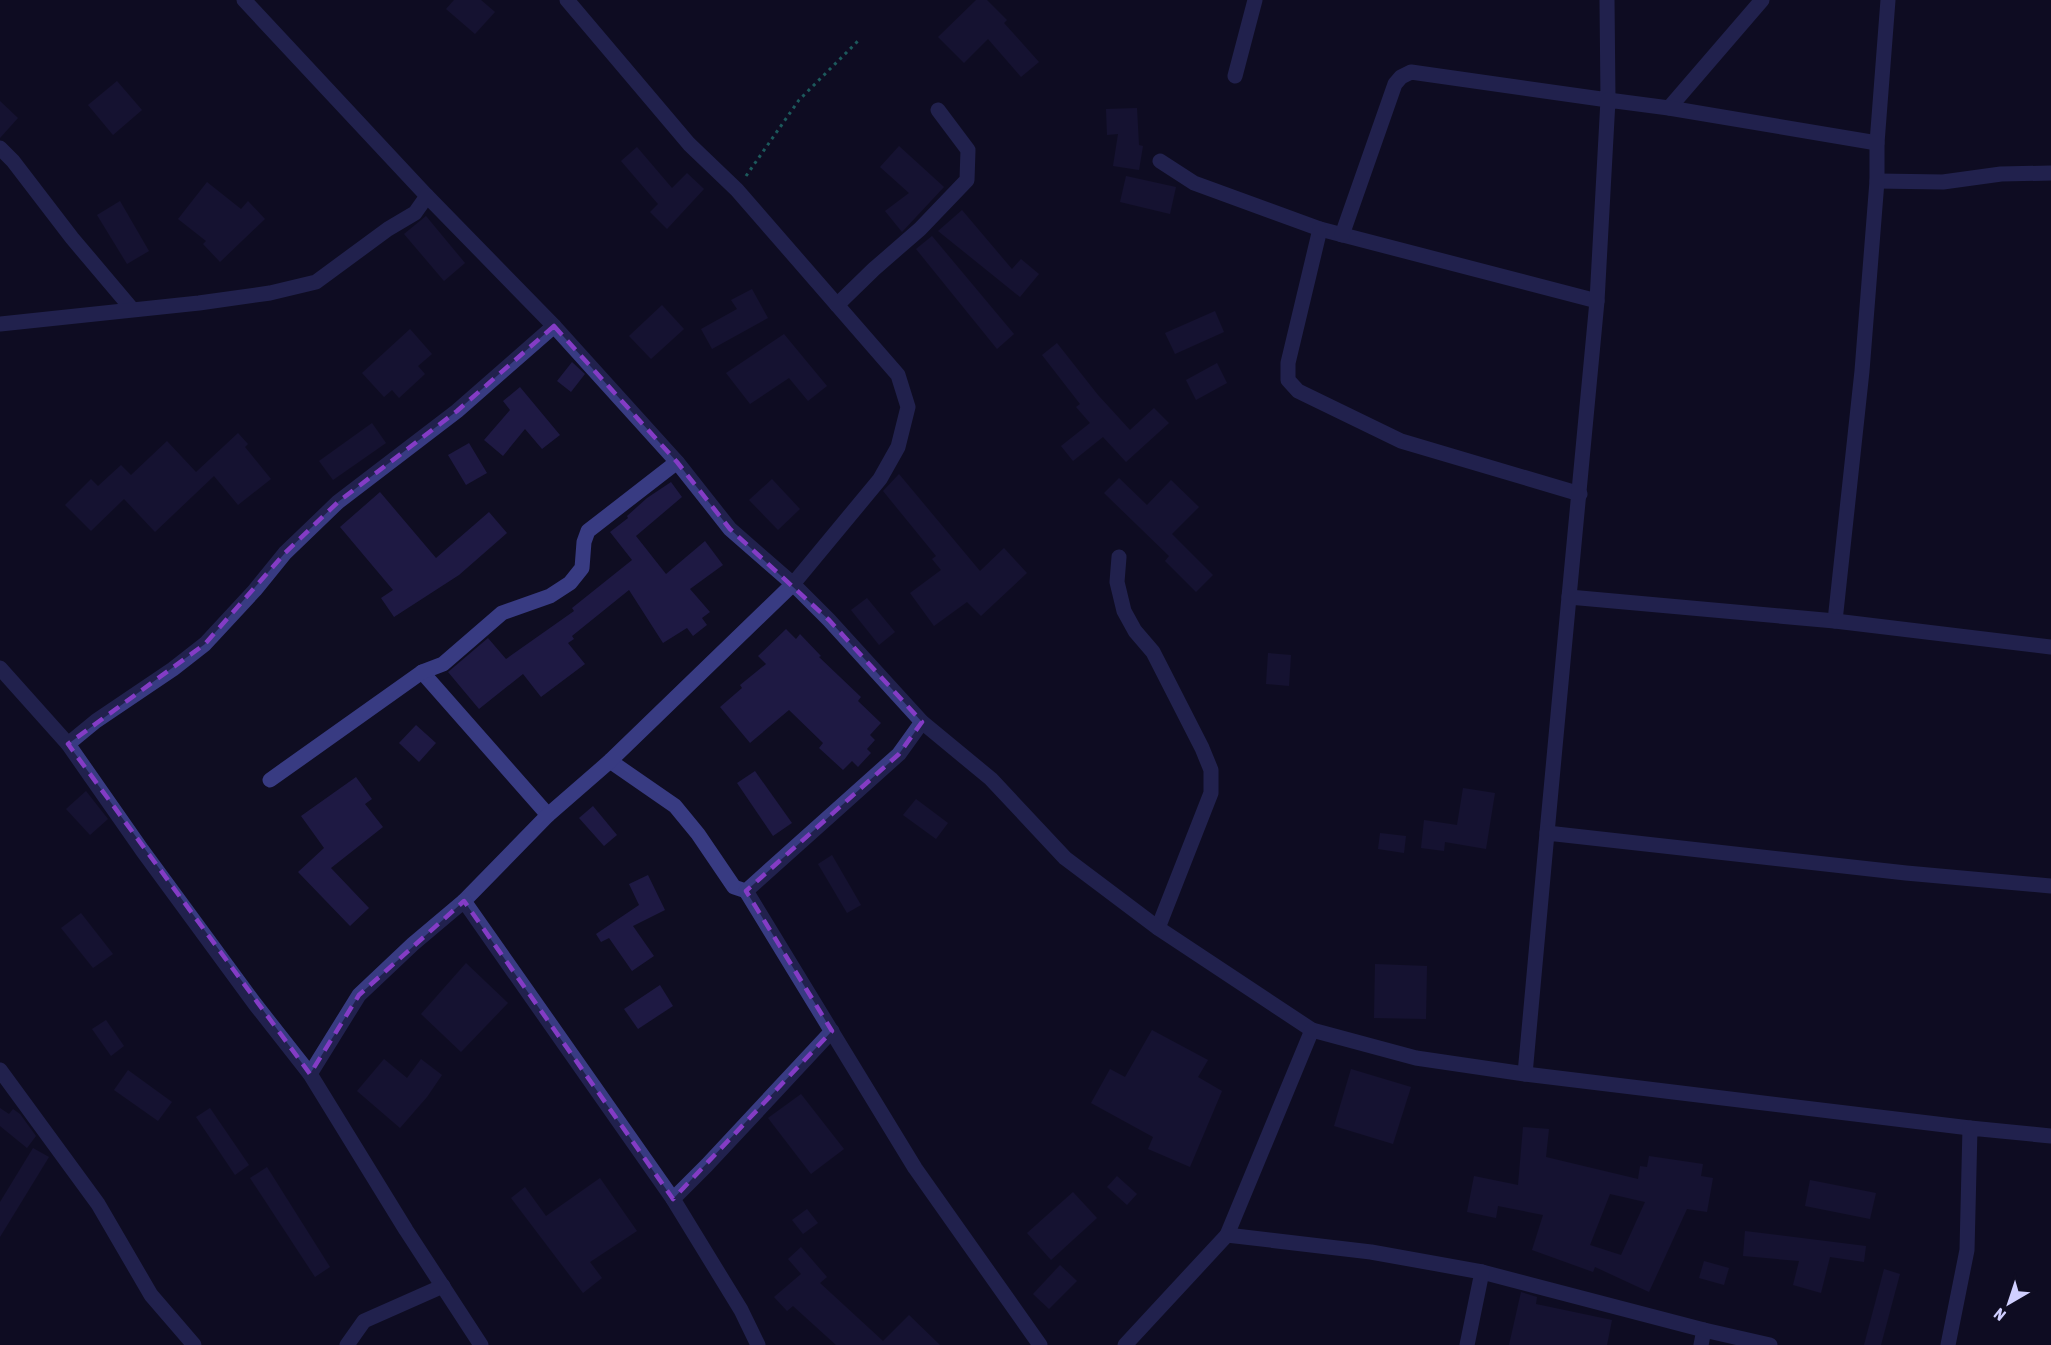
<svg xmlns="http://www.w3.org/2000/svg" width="2051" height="1345" viewBox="0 0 2051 1345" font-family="'Asap Condensed',sans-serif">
  <rect width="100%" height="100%" fill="#0f0d22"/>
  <g fill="#1e1943" fill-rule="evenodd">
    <polygon points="454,0 481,0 495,12 475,34 446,9"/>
    <polygon points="976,0 987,0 1007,20 1004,23 1039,62 1021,77 988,39 964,63 938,37"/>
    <polygon points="117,81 142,110 113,135 88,105"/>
    <polygon points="0,101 18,118 0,138"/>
    <polygon points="1137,108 1139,145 1143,146 1139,170 1113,166 1118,134 1107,135 1106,109"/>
    <polygon points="899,146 944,187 902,232 885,211 909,193 880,167"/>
    <polygon points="637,147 672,188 687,173 704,189 667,229 650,212 658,204 621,161"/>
    <polygon points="1126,176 1176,187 1170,214 1120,202"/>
    <polygon points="207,182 241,209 248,201 265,219 220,262 203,244 206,241 178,219"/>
    <polygon points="120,201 149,251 127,264 97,215"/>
    <polygon points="962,210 1012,269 1021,259 1039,274 1020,297 938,231"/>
    <polygon points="426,216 465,263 444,281 404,234"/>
    <polygon points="932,236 1014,334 997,349 916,249"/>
    <polygon points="752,289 768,318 712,349 701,329 737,309 731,300"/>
    <polygon points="662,305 684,329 651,359 629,336"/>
    <polygon points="1215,311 1224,332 1175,354 1165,333"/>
    <polygon points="410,329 432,354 418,366 425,374 399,398 392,390 384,397 362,373"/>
    <polygon points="784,334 827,386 808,401 789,378 750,404 726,373"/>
    <polygon points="1057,343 1098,395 1130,430 1154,408 1169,423 1126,462 1103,437 1073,461 1061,446 1090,423 1076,407 1080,404 1042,355"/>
    <polygon points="572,362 585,374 571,392 557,381"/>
    <polygon points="1217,363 1227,383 1196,400 1186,380"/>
    <polygon points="520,387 560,435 542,449 525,429 503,456 484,440 510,410 503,401"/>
    <polygon points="372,423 386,443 333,480 319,461"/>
    <polygon points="238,433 248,444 245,447 271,479 238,505 214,476 155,532 124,499 91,531 65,505 91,479 98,486 121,465 131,475 167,441 196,472"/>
    <polygon points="469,443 487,473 466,485 448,455"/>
    <polygon points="899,474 980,571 1004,548 1027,573 981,616 967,602 934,626 910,593 941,570 932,559 936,556 883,491"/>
    <polygon points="1119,478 1147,505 1171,480 1199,507 1172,534 1213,575 1196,592 1165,561 1169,556 1104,493"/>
    <polygon points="772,479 800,509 778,530 749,500"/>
    <polygon points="671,482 682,497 636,536 666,574 705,541 723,565 690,589 710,612 702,618 707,625 693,636 687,628 663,643 629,590 572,636 574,639 568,643 585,664 541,697 523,674 479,709 448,672 488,638 506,659 574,611 572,608 632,560 610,532 628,518 627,516 647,498"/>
    <polygon points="380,492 436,558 489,512 507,533 459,575 394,617 381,598 393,590 340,527"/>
    <polygon points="867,598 895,632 879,645 851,610"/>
    <polygon points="786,629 796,639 800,634 821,656 819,657 861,697 858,701 881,723 870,735 875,740 867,749 871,753 858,767 852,761 843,770 819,748 823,743 789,710 750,743 720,707 742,688 740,685 766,664 758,656"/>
    <polygon points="1268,653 1291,655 1289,686 1266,684"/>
    <polygon points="416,725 436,743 419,762 399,743"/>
    <polygon points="755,771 792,823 773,836 737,783"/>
    <polygon points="356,777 372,799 365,804 383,827 331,868 369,908 350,926 298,872 324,848 301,816"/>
    <polygon points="1463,788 1495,793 1486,849 1445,842 1444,851 1421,848 1424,820 1457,825"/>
    <polygon points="86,791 108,819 90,835 66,809"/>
    <polygon points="916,799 948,823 936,839 903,815"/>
    <polygon points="593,806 617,835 604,846 579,818"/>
    <polygon points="1380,833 1406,836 1404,853 1378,849"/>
    <polygon points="832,855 861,905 847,913 818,864"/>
    <polygon points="648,875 665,910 633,926 654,956 632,971 609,938 601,942 596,934 639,905 629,884"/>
    <polygon points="81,913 113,954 93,968 61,928"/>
    <polygon points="466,963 508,1003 461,1052 421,1014"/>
    <polygon points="1375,964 1427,966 1426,1019 1374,1018"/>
    <polygon points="660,985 673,1006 638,1029 624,1009"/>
    <polygon points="106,1020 124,1046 111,1056 92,1029"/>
    <polygon points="1152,1030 1208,1060 1198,1077 1222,1091 1190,1167 1148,1149 1153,1137 1091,1103 1110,1069 1125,1077"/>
    <polygon points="384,1059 407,1078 421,1059 442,1075 427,1097 400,1128 357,1091"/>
    <polygon points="1351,1069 1411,1087 1393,1144 1334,1126"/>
    <polygon points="128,1070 172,1102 158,1121 114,1090"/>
    <polygon points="801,1094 844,1149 811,1174 768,1118"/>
    <polygon points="0,1108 9,1114 13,1109 20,1114 36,1136 27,1148 0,1126"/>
    <polygon points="210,1108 249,1165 235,1175 196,1117"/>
    <path d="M 1523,1127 L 1549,1129 L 1546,1157 L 1638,1179 L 1640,1166 L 1647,1167 L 1649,1156 L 1703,1164 L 1701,1176 L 1713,1178 L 1707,1212 L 1687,1209 L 1649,1292 L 1595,1267 L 1593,1272 L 1532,1250 L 1543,1215 L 1498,1206 L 1496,1218 L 1467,1212 L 1474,1176 L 1518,1185 ZM 1610,1194 L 1645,1202 L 1621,1255 L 1590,1245 Z"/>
    <polygon points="33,1148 49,1157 0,1237 0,1202"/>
    <polygon points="267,1167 330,1267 315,1277 250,1178"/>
    <polygon points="1117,1176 1137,1194 1127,1205 1107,1187"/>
    <polygon points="600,1178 637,1231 590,1262 602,1278 583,1293 511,1198 525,1187 546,1216"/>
    <polygon points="1810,1180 1876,1193 1870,1219 1805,1206"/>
    <polygon points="1073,1192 1097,1218 1051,1260 1027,1233"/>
    <polygon points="807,1209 818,1223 803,1234 792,1220"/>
    <polygon points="1745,1231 1866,1246 1864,1262 1830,1257 1821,1293 1793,1285 1799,1261 1743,1256"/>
    <polygon points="801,1247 827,1277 820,1283 883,1341 909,1315 940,1345 836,1345 793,1306 787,1311 774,1297 801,1274 788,1259"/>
    <polygon points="1704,1261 1729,1268 1724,1285 1699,1278"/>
    <polygon points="1060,1265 1077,1281 1049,1309 1033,1294"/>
    <polygon points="1884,1269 1900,1274 1881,1345 1864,1345"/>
    <polygon points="1521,1292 1537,1297 1536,1304 1612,1320 1607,1345 1509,1345"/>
  </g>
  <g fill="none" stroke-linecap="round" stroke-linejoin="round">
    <polyline stroke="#2db5a2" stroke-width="3" stroke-dasharray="3 4.5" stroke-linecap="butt" points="746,176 799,100 858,41"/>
    <g stroke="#383b82" stroke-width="15">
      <polyline points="244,0 427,196"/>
      <polyline points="1235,76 1255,0"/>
      <polyline points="1669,108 1762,0"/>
      <polyline points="0,148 13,161 72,238 132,309"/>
      <polyline points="1160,161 1194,183 1320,229 1597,301"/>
      <polyline points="1877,181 1943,182 2001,174 2051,173"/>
      <polyline points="1320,229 1288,363 1288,380 1298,391 1401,441 1580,494"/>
      <polyline points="1342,235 1395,84 1401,77 1411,72 1608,100 1607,0"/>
      <polyline points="837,305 874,269 920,229 967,180 968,150 938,110"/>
      <polyline points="0,324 199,303 270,293 316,282 388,229 415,213 427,196 554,326 677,462 730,529 793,584 880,479 898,447 908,407 898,375 737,190 689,144 567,0"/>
      <polyline points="1119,557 1117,582 1124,611 1135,631 1153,652 1202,748 1211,770 1211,793 1158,928"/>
      <polyline points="1569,597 1597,301 1608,100 1669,108 1877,143"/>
      <polyline points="1835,621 1862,371 1877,181 1877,143 1888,0"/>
      <polyline points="0,668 68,744 142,850 255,1004 310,1074 406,1230 481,1345"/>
      <polyline points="422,672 548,815"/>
      <polyline points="68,744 96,721 173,669 205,644 255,590 285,553 338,502 457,411 554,326"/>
      <polyline points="610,761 675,806 698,834 734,887 746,891 899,754 922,722"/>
      <polyline points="270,780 422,672 443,664 502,613 550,596 570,583 582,568 584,542 588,531 677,462"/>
      <polyline points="1547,833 1569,597 1835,621 2051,647"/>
      <polyline points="746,891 915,1168 1040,1345"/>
      <polyline points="464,901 548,815 610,761 793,584 829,620 922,722 991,779 1065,858 1158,928 1312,1030"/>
      <polyline points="0,1070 98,1204 151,1295 194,1345"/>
      <polyline points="310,1074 359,995 413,944 464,901 673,1199 741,1310 758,1345"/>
      <polyline points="1525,1074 1547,833 1906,873 2051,886"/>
      <polyline points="673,1199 707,1165 832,1031"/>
      <polyline points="1227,1235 1312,1030 1416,1058 1525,1074 1970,1128"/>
      <polyline points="1482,1272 1704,1330 1701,1345"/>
      <polyline points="1704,1330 1770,1345"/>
      <polyline points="347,1345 364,1321 443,1286"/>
      <polyline points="1125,1345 1227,1235 1371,1252 1482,1272 1467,1345"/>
      <polyline points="1948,1345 1967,1250 1970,1128 2051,1136"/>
    </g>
  </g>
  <path d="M0 0H2051V1345H0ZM 554,326 L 677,462 L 730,529 L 829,620 L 922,722 L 899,754 L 746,891 L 832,1031 L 673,1199 L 464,901 L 359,995 L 310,1074 L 68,744 L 205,644 L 285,553 L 338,502 L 457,411 Z" fill="#0f0d22" fill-opacity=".55" fill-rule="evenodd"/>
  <path fill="none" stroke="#843cc5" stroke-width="4.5" stroke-dasharray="12 8" stroke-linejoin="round" d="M 554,326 L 677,462 L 730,529 L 829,620 L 922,722 L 899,754 L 746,891 L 832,1031 L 673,1199 L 464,901 L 359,995 L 310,1074 L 68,744 L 205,644 L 285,553 L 338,502 L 457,411 Z"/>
  <g transform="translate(2009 1303) rotate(219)" stroke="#0f0d22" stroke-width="4.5" paint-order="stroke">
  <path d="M0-4.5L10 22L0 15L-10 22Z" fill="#d0cfff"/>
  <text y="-9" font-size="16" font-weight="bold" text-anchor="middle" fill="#d0cfff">N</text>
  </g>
</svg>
